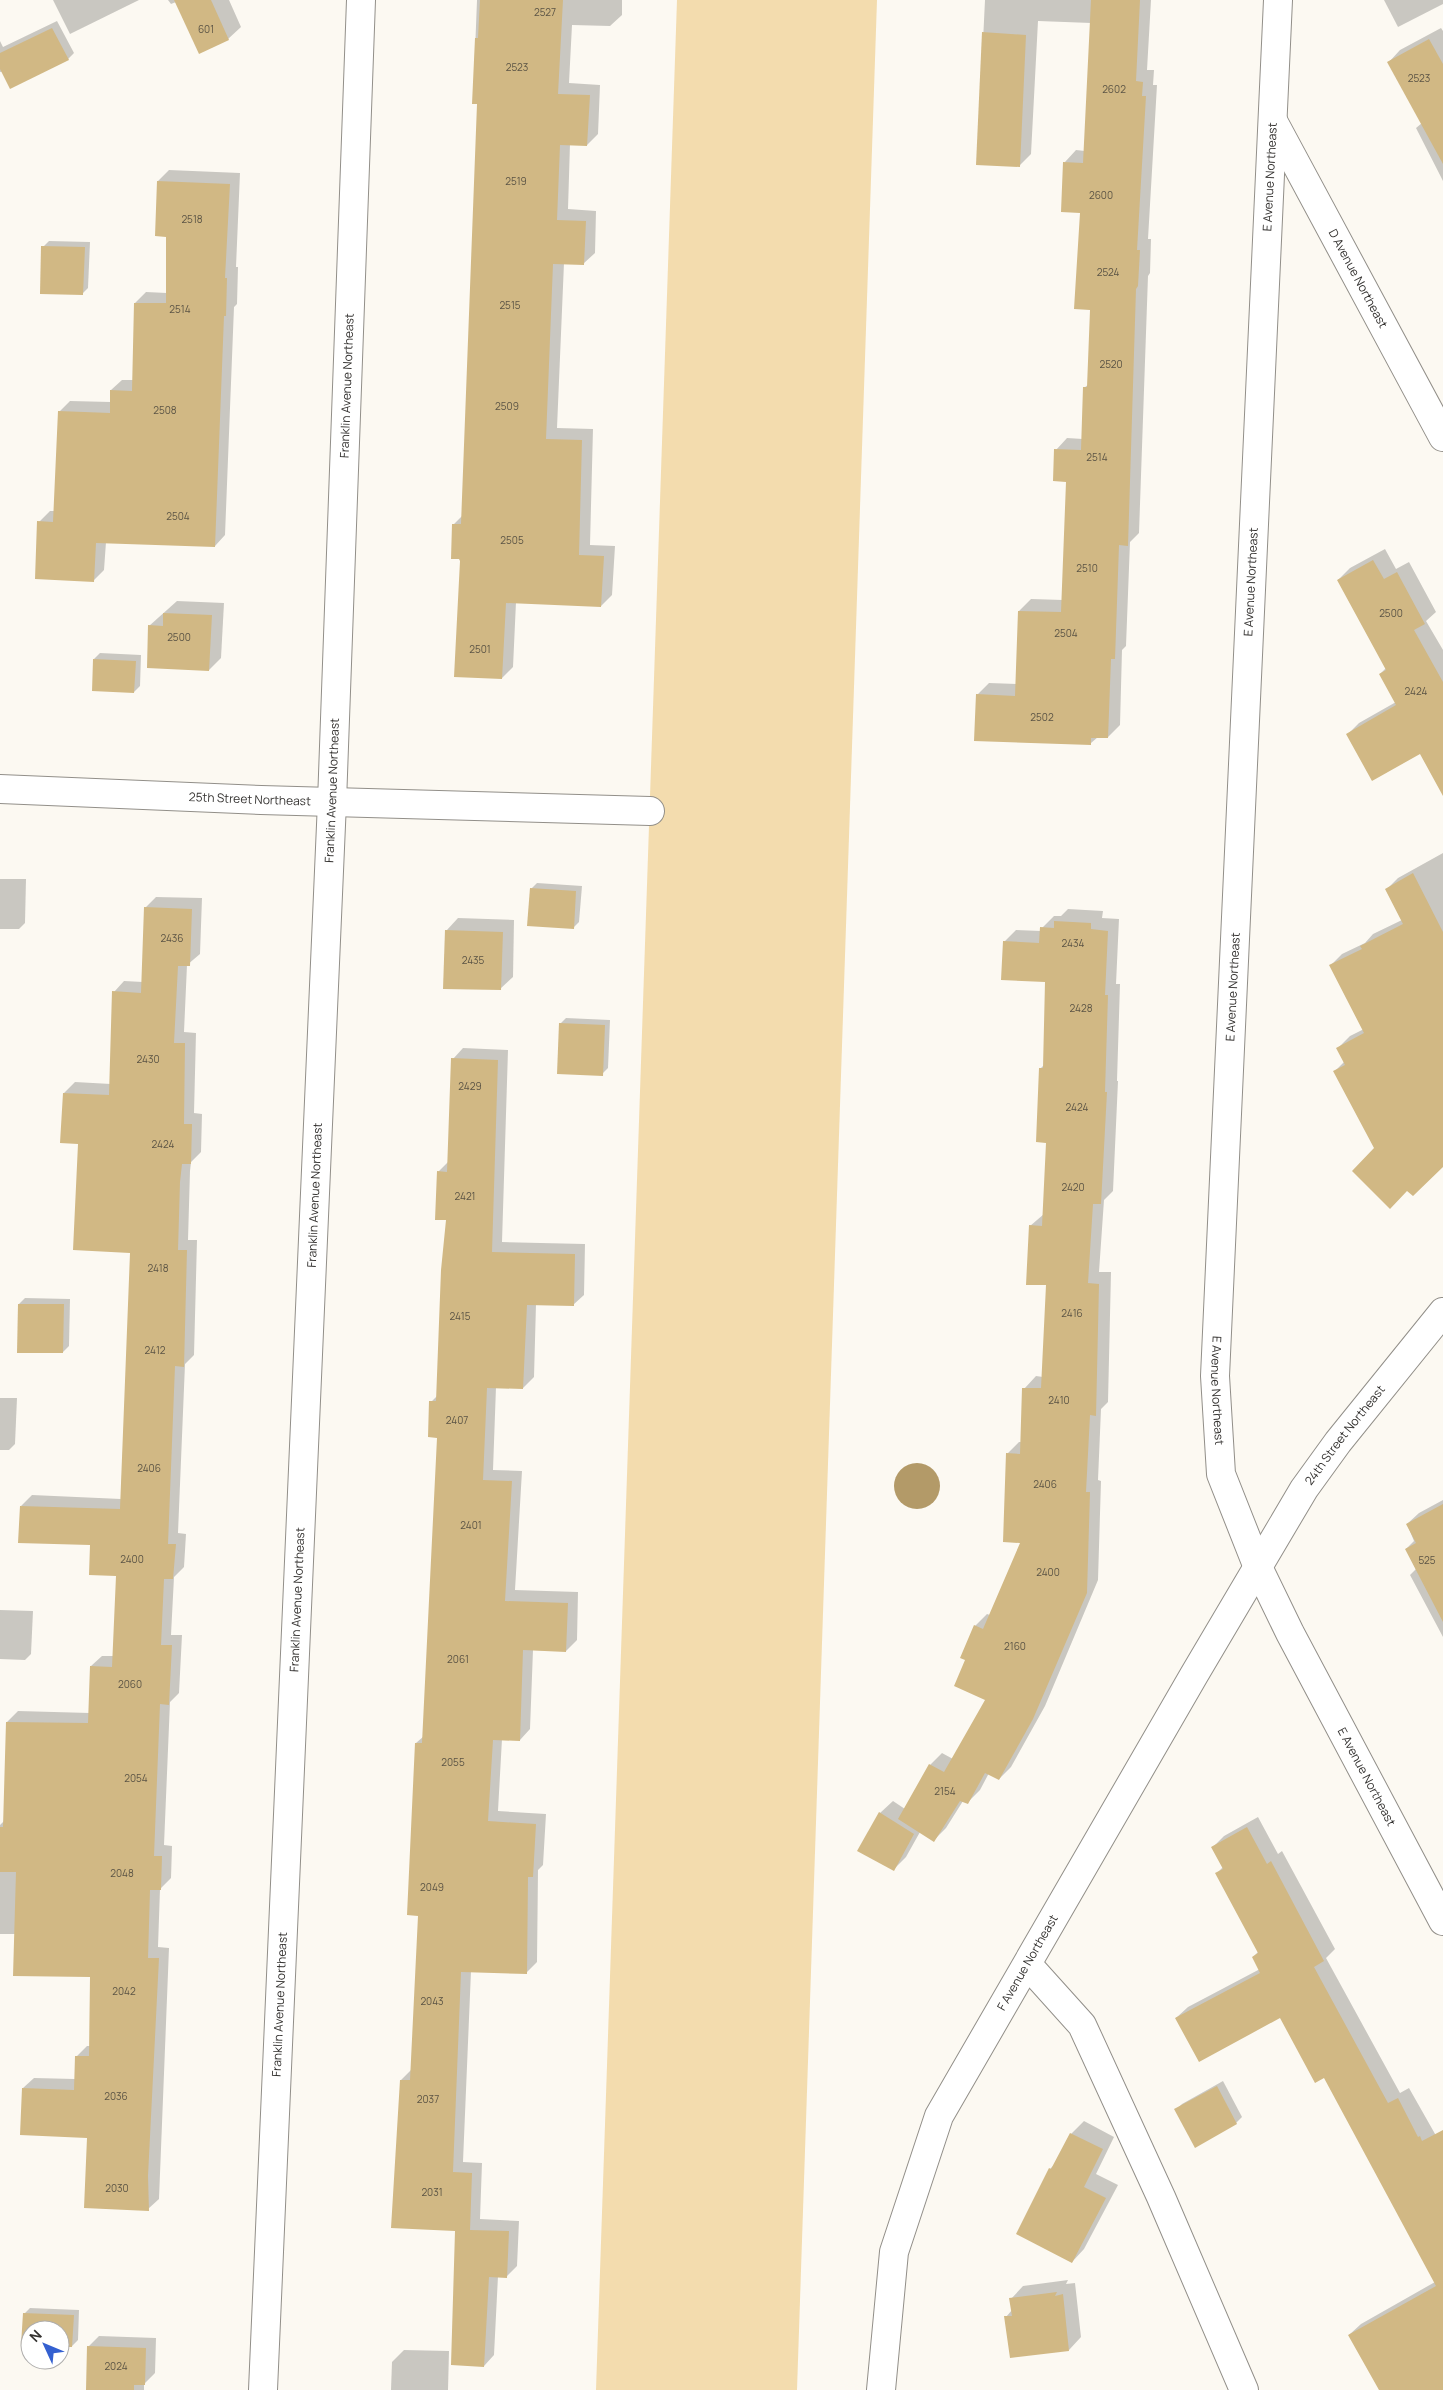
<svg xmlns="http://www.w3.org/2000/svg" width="1443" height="2390" viewBox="0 0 1443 2390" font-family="Manrope,sans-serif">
  <rect width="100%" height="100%" fill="#fcf9f2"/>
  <polygon fill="#f3dcae" points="677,0 877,0 797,2390 596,2390"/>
  <circle fill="#b39a68" cx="917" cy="1486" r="23"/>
  <g fill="#0003">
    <polygon points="53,0 139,0 70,34"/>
    <polygon points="168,0 229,0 241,27 228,39 176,2 171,4"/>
    <polygon points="477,0 622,0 622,15 610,26 572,25 569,83 600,85 598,134 587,145 570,144 568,209 596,211 595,253 583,264 564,263 557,428 593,429 590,545 615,546 612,595 601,606 516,602 513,667 502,678 461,561 454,524 463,515 478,103 473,103"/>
    <polygon points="985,0 1151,0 1147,70 1154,70 1153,85 1157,85 1148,239 1151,239 1150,273 1148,276 1139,533 1130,542 1126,646 1122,650 1120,725 1108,737 1098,737 1091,743 977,695 989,683 1017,684 1019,611 1031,599 1063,600 1068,480 1056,450 1067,438 1083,439 1084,388 1089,384 1091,309 1081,212 1065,162 1076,150 1085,151 1091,23 1038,21 1031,154 1019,166 977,164"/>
    <polygon points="1384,0 1443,0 1443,4 1398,27"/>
    <polygon points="57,21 74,53 68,59 0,72 0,41 3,47"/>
    <polygon points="1441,28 1443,31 1443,181 1416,128 1422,123 1389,62 1400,50"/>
    <polygon points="169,170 240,173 236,267 238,267 237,304 234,307 225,535 215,546 106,542 104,570 94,580 39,522 50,511 55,511 59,412 70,401 111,402 111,390 122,380 133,380 135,303 146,292 167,293 168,235 158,181"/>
    <polygon points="49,241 90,242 88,288 82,294 43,247"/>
    <polygon points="1385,549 1396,569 1409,562 1436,612 1426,621 1443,650 1443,793 1421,753 1347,735 1359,723 1396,702 1380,674 1386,668 1338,580 1350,568"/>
    <polygon points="177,601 224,603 221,658 209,670 149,626"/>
    <polygon points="100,653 141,655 140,686 134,692 94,659"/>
    <polygon points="1443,853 1443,1132 1376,1148 1335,1071 1345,1061 1338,1048 1350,1036 1364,1029 1331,965 1342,954 1365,943 1373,934 1402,920 1386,890 1398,878"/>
    <polygon points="0,879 26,879 25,923 19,929 0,929"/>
    <polygon points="537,883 582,886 579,922 573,928 531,889"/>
    <polygon points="156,897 202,898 200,954 187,965 184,1032 196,1033 194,1113 202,1114 201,1152 191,1162 190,1171 188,1240 197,1240 194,1355 185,1364 178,1533 186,1534 184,1567 174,1577 171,1635 182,1635 179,1693 170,1702 164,1845 172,1846 171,1878 160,1889 158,1947 169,1948 159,2199 148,2209 88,2136 23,2088 34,2078 75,2079 77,2056 87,2046 90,2046 91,1976 15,1934 0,1934 0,1825 5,1820 7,1722 18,1711 90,1713 91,1666 102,1656 114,1656 118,1575 92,1543 21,1506 32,1495 121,1499 131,1252 79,1143 64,1093 75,1082 111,1084 114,992 124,981 143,982 145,908"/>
    <polygon points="1068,909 1103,911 1102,918 1119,919 1116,984 1120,984 1117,1081 1118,1081 1113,1191 1104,1200 1099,1272 1111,1272 1108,1402 1101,1409 1098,1480 1101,1481 1098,1580 1045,1706 1011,1767 999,1779 989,1773 980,1790 968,1802 963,1801 946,1828 934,1840 920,1832 906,1857 894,1869 880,1813 893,1801 905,1809 930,1765 942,1753 953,1759 987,1699 967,1659 975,1626 987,1614 990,1615 1022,1542 1007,1454 1019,1442 1021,1442 1024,1389 1036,1376 1043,1377 1048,1284 1030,1226 1044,1214 1047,1142 1040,1069 1044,1065 1046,981 1004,942 1016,930 1041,931 1042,928 1054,916 1061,916"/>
    <polygon points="458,918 514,920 513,977 500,989 446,931"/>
    <polygon points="566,1018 610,1020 608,1068 602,1074 560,1024"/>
    <polygon points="463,1048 508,1050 502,1242 585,1244 584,1295 573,1305 536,1304 534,1377 523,1388 496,1387 493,1470 522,1471 515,1590 578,1592 577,1640 566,1651 533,1650 530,1729 520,1740 502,1739 498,1811 546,1814 543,1865 538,1870 537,1962 526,1973 471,1971 463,2162 482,2163 480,2219 519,2221 517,2266 507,2276 498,2276 494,2355 484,2366 457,2229 401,2080 412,2069 419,1914 416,1743 424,1736 438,1436 431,1402 438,1395 447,1219 438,1172 449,1161 453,1059"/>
    <polygon points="25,1298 70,1299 69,1346 63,1352 19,1304"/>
    <polygon points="0,1398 17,1398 15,1444 9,1450 0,1450"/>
    <polygon points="1443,1500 1443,1637 1410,1575 1416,1569 1406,1549 1414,1541 1407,1524 1419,1513"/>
    <polygon points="0,1610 33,1611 31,1654 25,1660 0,1659"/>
    <polygon points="1258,1817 1278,1854 1282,1851 1335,1949 1326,1958 1400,2093 1409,2088 1443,2148 1443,2390 1380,2390 1349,2335 1361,2324 1435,2282 1325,2076 1280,2017 1176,2018 1188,2007 1260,1969 1253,1957 1259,1951 1217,1873 1223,1867 1213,1847 1224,1836"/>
    <polygon points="1223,2081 1242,2117 1236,2123 1176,2110 1182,2104"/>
    <polygon points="1084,2121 1114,2137 1096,2174 1118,2185 1084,2249 1072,2262 1050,2169 1056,2163 1071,2134"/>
    <polygon points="1068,2280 1066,2284 1075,2283 1081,2337 1069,2350 1006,2317 1012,2310 1011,2299 1023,2286"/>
    <polygon points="30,2308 79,2310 78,2340 72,2346 60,2345 60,2330 30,2330 30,2344 24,2314"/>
    <polygon points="99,2336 156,2338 155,2373 144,2384 144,2390 87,2390 88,2347"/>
    <polygon points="404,2350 449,2351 448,2390 391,2390 392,2362"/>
  </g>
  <g fill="#d1b884">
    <polygon points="174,0 211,0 229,40 199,54"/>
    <polygon points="480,0 563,0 558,94 590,95 587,146 560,145 557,220 586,221 584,265 553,264 546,439 582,440 579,555 604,556 601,607 506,603 502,679 454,677 460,561 459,559 451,559 452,524 461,524 477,104 472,104 475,38 478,38"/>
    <polygon points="1091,0 1140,0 1136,81 1143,82 1142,96 1146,96 1137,250 1140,250 1138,286 1136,289 1128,546 1119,545 1115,659 1111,659 1108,738 1091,738 1091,745 974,741 976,694 1015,696 1018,611 1061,612 1066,482 1053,481 1054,449 1081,450 1083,387 1087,387 1090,310 1074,309 1080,213 1061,212 1063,162 1083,163"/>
    <polygon points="52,28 69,60 10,89 0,69 0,53"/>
    <polygon points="982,32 1026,35 1020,167 976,165"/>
    <polygon points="1429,39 1443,64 1443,164 1387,62"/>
    <polygon points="157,181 230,184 225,278 227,278 226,316 224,316 215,547 96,543 94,582 35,579 37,521 53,522 58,411 110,413 110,390 132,391 134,303 166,303 166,237 155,236"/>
    <polygon points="41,246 85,247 83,295 40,294"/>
    <polygon points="1373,560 1384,579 1397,572 1425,624 1414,630 1443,682 1443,796 1420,754 1372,781 1346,734 1396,705 1379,674 1386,670 1337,580"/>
    <polygon points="163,613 212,615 209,671 147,668 148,625 163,626"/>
    <polygon points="93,659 136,661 134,693 92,691"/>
    <polygon points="1413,873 1443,932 1443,1167 1413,1196 1407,1191 1390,1209 1352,1171 1374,1148 1333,1071 1345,1065 1336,1048 1364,1033 1329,965 1362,949 1360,946 1403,924 1385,889"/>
    <polygon points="530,888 576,891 574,929 527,926"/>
    <polygon points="144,907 192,909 190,966 178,966 174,1043 185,1043 184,1124 192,1124 191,1164 182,1164 180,1182 178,1250 187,1250 184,1367 175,1366 168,1544 176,1544 173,1579 164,1579 161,1645 172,1645 169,1705 160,1704 154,1856 162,1856 161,1890 150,1890 148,1958 159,1958 148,2176 149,2211 84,2208 87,2138 20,2135 22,2088 74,2090 75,2056 89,2056 90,1977 13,1976 16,1872 0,1872 0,1827 3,1827 6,1722 88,1723 90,1666 112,1667 116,1576 89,1575 90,1545 18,1543 20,1506 120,1509 130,1253 73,1250 78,1144 60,1143 63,1093 109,1095 112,991 141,993"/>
    <polygon points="1054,921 1091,923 1091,929 1108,931 1105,995 1108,995 1105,1092 1107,1092 1101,1204 1093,1204 1088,1283 1099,1284 1096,1416 1090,1415 1086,1492 1090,1492 1087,1593 1033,1719 999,1780 985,1773 968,1804 960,1801 934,1842 898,1819 929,1764 944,1772 985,1700 954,1686 965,1660 960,1658 974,1625 983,1629 1020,1543 1003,1542 1006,1453 1020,1454 1022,1388 1041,1388 1046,1285 1026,1285 1029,1225 1042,1226 1046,1143 1036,1142 1039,1068 1043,1068 1045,982 1001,980 1003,941 1039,943 1040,927 1054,928"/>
    <polygon points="445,930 503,932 501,990 443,989"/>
    <polygon points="559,1023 605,1025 603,1076 557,1074"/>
    <polygon points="451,1058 498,1060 492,1252 575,1254 574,1306 527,1305 523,1389 487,1388 483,1480 512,1481 505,1601 568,1603 566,1652 523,1650 520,1741 493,1740 488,1821 536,1824 533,1877 528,1877 527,1974 461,1972 453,2172 472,2173 470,2230 509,2231 507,2278 489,2277 484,2367 451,2365 455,2231 391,2228 400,2080 410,2080 418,1916 407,1915 415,1743 422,1743 437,1438 428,1437 429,1401 436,1401 441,1270 446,1220 435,1220 437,1171 447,1172"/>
    <polygon points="18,1304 64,1304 63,1353 17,1353"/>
    <polygon points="1443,1504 1443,1622 1405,1549 1416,1543 1406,1524"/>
    <polygon points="879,1812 914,1834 894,1871 857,1851"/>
    <polygon points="1247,1827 1267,1864 1271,1861 1324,1961 1314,1967 1388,2103 1398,2098 1418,2137 1420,2136 1422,2141 1443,2130 1443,2390 1379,2390 1348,2335 1436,2286 1324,2078 1315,2083 1280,2018 1199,2062 1175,2018 1260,1973 1252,1957 1258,1953 1215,1873 1223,1869 1211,1847"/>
    <polygon points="1217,2086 1237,2124 1195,2148 1174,2109"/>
    <polygon points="1070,2133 1103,2149 1084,2187 1106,2198 1072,2263 1016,2234 1049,2168 1051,2169"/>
    <polygon points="1057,2292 1055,2296 1063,2294 1069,2351 1010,2358 1004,2316 1012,2316 1009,2298"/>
    <polygon points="23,2313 74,2315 72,2347 60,2347 60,2330 30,2330 30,2345 21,2345"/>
    <polygon points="87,2346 146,2348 145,2385 134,2385 134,2390 86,2390"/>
  </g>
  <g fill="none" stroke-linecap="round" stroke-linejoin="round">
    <g stroke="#928f89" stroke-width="30">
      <g id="minor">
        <path id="s1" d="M 1278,0 L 1215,1376 L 1221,1474 L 1257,1565 L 1290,1633 L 1443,1921"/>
        <path id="s2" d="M 1273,121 L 1443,437"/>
        <path id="s3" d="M 0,789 L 261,800 L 650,811"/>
        <polyline points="1028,1965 1082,2025 1161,2197 1244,2390"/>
        <path id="s4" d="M 263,2390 L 332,802 L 361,0"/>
        <path id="s5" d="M 881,2390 L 894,2252 L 939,2116 L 1194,1675 L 1304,1489 L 1338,1442 L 1443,1312"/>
      </g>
    </g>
    <use href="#minor" stroke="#fff" stroke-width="28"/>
  </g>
  <g text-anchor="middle" stroke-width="4.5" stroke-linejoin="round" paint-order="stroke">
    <g font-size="10" fill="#5b5445">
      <text x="545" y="16">2527</text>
      <text x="206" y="33">601</text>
      <text x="517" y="71">2523</text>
      <text x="1419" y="82">2523</text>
      <text x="1114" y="93">2602</text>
      <text x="516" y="185">2519</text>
      <text x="1101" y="199">2600</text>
      <text x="192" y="223">2518</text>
      <text x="1108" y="276">2524</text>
      <text x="510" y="309">2515</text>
      <text x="180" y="313">2514</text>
      <text x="1111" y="368">2520</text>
      <text x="507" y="410">2509</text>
      <text x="165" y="414">2508</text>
      <text x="1097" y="461">2514</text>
      <text x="178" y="520">2504</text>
      <text x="512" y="544">2505</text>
      <text x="1087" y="572">2510</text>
      <text x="1391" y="617">2500</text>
      <text x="1066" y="637">2504</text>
      <text x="179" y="641">2500</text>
      <text x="480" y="653">2501</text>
      <text x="1416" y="695">2424</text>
      <text x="1042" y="721">2502</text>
      <text x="172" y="942">2436</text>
      <text x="1073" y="947">2434</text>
      <text x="473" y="964">2435</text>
      <text x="1081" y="1012">2428</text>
      <text x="148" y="1063">2430</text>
      <text x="470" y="1090">2429</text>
      <text x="1077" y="1111">2424</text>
      <text x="163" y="1148">2424</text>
      <text x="1073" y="1191">2420</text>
      <text x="465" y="1200">2421</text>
      <text x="158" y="1272">2418</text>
      <text x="1072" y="1317">2416</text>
      <text x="460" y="1320">2415</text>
      <text x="155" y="1354">2412</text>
      <text x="1059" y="1404">2410</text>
      <text x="457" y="1424">2407</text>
      <text x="149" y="1472">2406</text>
      <text x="1045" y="1488">2406</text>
      <text x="471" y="1529">2401</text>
      <text x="132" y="1563">2400</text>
      <text x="1427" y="1564">525</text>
      <text x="1048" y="1576">2400</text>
      <text x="1015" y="1650">2160</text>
      <text x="458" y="1663">2061</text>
      <text x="130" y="1688">2060</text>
      <text x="453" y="1766">2055</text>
      <text x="136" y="1782">2054</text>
      <text x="945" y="1795">2154</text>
      <text x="122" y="1877">2048</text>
      <text x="432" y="1891">2049</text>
      <text x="124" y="1995">2042</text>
      <text x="432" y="2005">2043</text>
      <text x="116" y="2100">2036</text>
      <text x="428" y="2103">2037</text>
      <text x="117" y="2192">2030</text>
      <text x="432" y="2196">2031</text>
      <text x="116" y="2370">2024</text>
    </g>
    <g font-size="12" fill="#343230" stroke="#fff">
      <text transform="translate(1270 177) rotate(-87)" y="4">E Avenue Northeast</text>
      <text dy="4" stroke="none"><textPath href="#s2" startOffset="179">D Avenue Northeast</textPath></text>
      <text dy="4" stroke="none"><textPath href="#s4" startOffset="2006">Franklin Avenue Northeast</textPath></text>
      <text transform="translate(1251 582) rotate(-87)" y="4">E Avenue Northeast</text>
      <text dy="4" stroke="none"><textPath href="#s4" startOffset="1601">Franklin Avenue Northeast</textPath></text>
      <text dy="4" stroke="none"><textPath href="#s3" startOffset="250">25th Street Northeast</textPath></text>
      <text transform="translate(1233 987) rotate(-87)" y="4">E Avenue Northeast</text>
      <text dy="4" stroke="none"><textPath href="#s4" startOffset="1196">Franklin Avenue Northeast</textPath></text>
      <text dy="4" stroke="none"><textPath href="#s1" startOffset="1392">E Avenue Northeast</textPath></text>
      <text dy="4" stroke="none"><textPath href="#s5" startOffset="1075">24th Street Northeast</textPath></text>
      <text dy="4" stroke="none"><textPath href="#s4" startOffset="791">Franklin Avenue Northeast</textPath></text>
      <text dy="4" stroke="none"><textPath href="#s1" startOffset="1812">E Avenue Northeast</textPath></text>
      <text dy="4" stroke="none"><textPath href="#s5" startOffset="459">F Avenue Northeast</textPath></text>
      <text dy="4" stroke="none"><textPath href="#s4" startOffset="386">Franklin Avenue Northeast</textPath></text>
    </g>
  </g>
  <g transform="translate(45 2345) rotate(314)"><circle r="24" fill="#ffffff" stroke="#aeadac"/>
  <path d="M0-4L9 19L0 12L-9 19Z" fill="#3460d0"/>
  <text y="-8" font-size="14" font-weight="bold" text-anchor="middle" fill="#343230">N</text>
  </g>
</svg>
